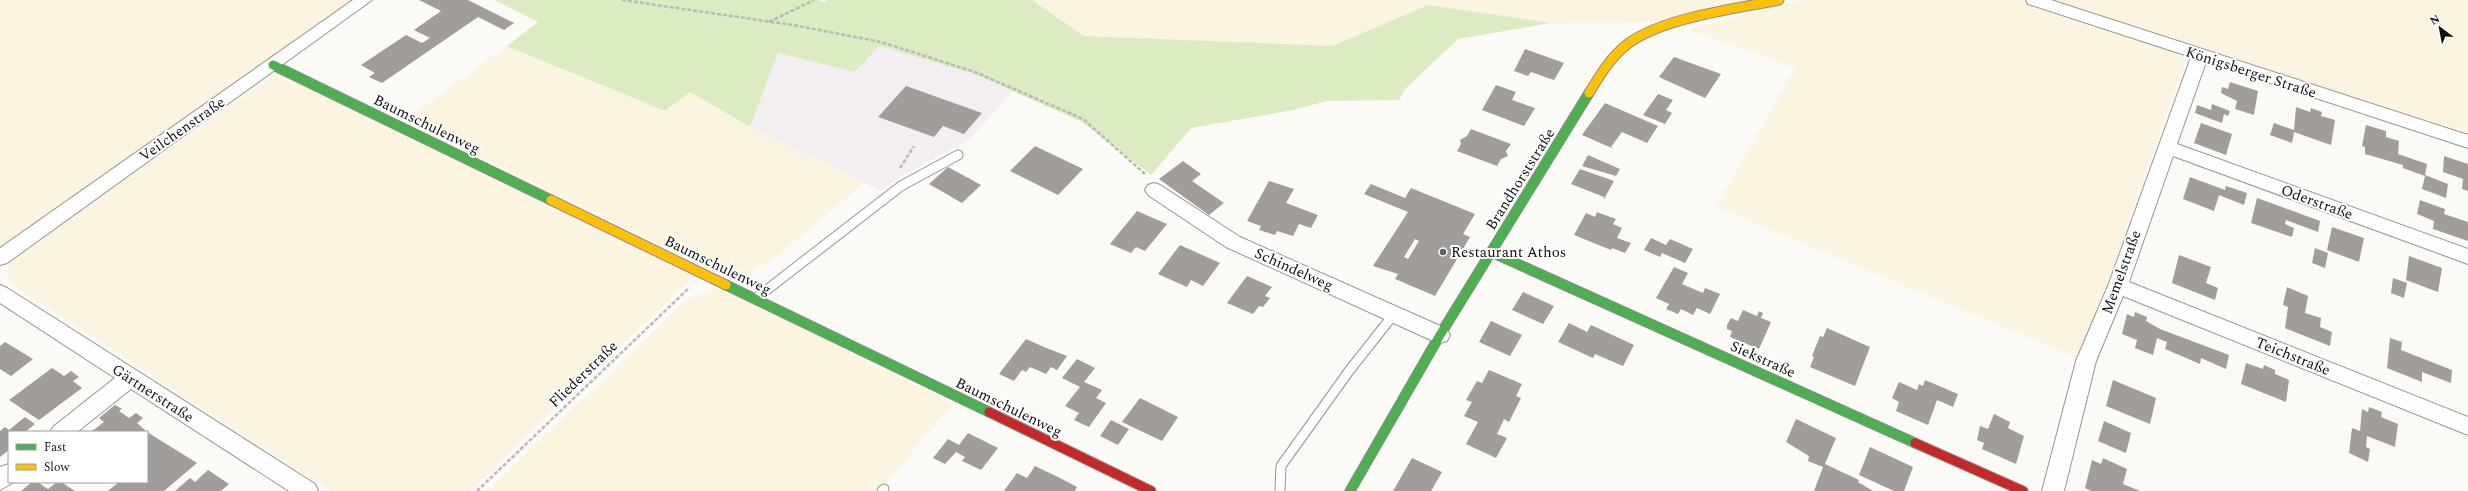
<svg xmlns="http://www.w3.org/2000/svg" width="2468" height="491" viewBox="0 0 2468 491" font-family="Spectral,serif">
  <rect width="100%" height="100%" fill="#fcfaf6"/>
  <polygon fill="#f3eef2" points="879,46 974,74 1013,91 969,140 898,178 881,191 750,127 778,53 855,72"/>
  <g fill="#faf4e1">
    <polygon points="0,0 355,0 0,251"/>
    <polygon points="1032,0 1747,0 1650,22 1551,23 1428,5 1332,46 1084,36"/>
    <polygon points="1804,0 2020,0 2163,47 2186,60 2080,359 1716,207 1795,68 1687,29"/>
    <polygon points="2045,0 2468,0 2468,138"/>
    <polygon points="507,46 665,111 690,92 750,127 865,183 777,256 735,281 404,121"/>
    <polygon points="278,72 696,275 564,399 471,491 331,491 9,283 8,263"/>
    <polygon points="721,287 953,404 879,491 487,491 687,299"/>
  </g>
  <polygon fill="#dcebc2" points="495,0 819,0 823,2 827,0 1032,0 1084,36 1332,46 1428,5 1551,23 1458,39 1405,89 1399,100 1327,101 1293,110 1191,128 1151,175 1082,122 974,74 879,46 855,72 778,53 750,127 690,92 665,111 507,46 538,22"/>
  <g fill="#a09d9b" fill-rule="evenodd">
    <polygon points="419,0 468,0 514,23 504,30 478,17 382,83 369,77 375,73 361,65 406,35 422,43 430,38 414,30 441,11"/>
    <polygon points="1525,49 1564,63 1554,80 1531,72 1528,76 1514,71"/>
    <polygon points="1674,57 1721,74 1705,98 1659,77"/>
    <polygon points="2230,82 2258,91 2254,115 2235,109 2237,101 2221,93 2222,87 2228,89"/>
    <polygon points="1496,85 1516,92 1512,100 1535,108 1524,126 1482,110"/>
    <polygon points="906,86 982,113 964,134 943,126 934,137 878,117"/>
    <polygon points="1658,94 1673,100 1666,110 1672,113 1665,124 1643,115"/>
    <polygon points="1605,103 1658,126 1647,143 1622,132 1611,147 1614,149 1582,135"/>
    <polygon points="2212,104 2230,111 2228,116 2224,114 2222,123 2195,113 2197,105 2211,110"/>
    <polygon points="2296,107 2310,112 2311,108 2322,112 2321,116 2335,120 2331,145 2294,132 2292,143 2270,135 2274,123 2294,130"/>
    <polygon points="2201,123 2232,134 2226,155 2194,143"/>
    <polygon points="2366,125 2386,131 2386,137 2399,141 2398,154 2427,164 2425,175 2448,184 2446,198 2422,189 2425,176 2403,168 2403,165 2365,154 2365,147 2362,146"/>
    <polygon points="1471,129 1511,144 1506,151 1508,156 1501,159 1497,166 1457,151 1461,144 1460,140 1467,136"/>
    <polygon points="1035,146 1083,169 1058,195 1010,171"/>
    <polygon points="1588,155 1620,169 1616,176 1582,166"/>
    <polygon points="2444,156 2468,164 2468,191 2462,189 2463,179 2443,172"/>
    <polygon points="1183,161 1201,174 1192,181 1224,203 1209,215 1159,179"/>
    <polygon points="948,167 981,185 962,203 929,184"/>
    <polygon points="1580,169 1614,181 1604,199 1604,197 1571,184"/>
    <polygon points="2190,177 2225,190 2226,186 2247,193 2244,205 2219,195 2214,211 2183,199"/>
    <polygon points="1269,181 1294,189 1286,203 1318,215 1311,228 1299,224 1293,236 1277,231 1275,235 1259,230 1261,226 1247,221"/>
    <path d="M 1371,184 L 1405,198 L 1411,188 L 1475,214 L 1463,234 L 1470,237 L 1435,296 L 1395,279 L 1398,274 L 1373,266 L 1408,212 L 1364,194 ZM 1415,239 L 1419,241 L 1408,259 L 1404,257 Z"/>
    <polygon points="2257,198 2320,221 2318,232 2286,220 2285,224 2294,228 2292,237 2251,223"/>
    <polygon points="2420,200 2445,209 2444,214 2468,222 2468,241 2433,229 2434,221 2417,214"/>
    <polygon points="1137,211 1167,224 1145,251 1136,247 1131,253 1110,244"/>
    <polygon points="1597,212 1616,219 1613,224 1622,228 1617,238 1631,243 1625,253 1612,248 1611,250 1574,235 1586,213 1595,217"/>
    <polygon points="2332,227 2364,238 2359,262 2327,250"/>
    <polygon points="1651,238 1666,245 1670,239 1693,249 1685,263 1662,253 1660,257 1644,250"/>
    <polygon points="1180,245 1220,263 1203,286 1191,280 1187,287 1158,274"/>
    <polygon points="2315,248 2328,253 2325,268 2312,263"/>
    <polygon points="2179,255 2211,267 2206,283 2218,288 2215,300 2172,283"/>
    <polygon points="2409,256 2442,268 2438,292 2406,280"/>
    <polygon points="1674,267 1688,273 1682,284 1703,293 1705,288 1720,294 1710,314 1697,308 1693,315 1681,309 1678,314 1666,309 1669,304 1656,298"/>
    <polygon points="1247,276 1272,287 1265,296 1270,298 1263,307 1259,306 1253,314 1227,303"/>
    <polygon points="2393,278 2407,283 2404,298 2391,293"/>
    <polygon points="2287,287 2308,296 2305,313 2321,318 2320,327 2332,332 2330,346 2285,328 2288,307 2283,305"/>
    <polygon points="1523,292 1554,306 1543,324 1512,310"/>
    <polygon points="1743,310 1757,316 1759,311 1763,313 1761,318 1771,322 1759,349 1730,337 1732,331 1727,329 1727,325 1731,318 1738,321"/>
    <polygon points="2135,312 2147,317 2146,321 2160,329 2229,355 2226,369 2201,358 2200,364 2165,349 2167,342 2157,338 2153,355 2135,348 2137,340 2122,334 2127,314 2134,317"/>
    <polygon points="1491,321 1522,335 1510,356 1479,342"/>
    <polygon points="1569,323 1587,332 1591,325 1634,345 1623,366 1595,354 1593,358 1558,342"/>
    <polygon points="1827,328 1870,347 1855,386 1810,367 1814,357 1812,356 1820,336 1823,337"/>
    <polygon points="2390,338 2402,342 2401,350 2452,370 2451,383 2422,372 2422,382 2387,368"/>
    <polygon points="1026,339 1044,347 1067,356 1057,370 1051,367 1046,374 1030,367 1026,372 1022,370 1014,381 999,374"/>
    <polygon points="5,342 33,359 11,376 0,369 0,346"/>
    <polygon points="1077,359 1095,368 1084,382 1102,390 1096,398 1106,403 1089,427 1074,420 1079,413 1065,406 1080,387 1062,378"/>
    <polygon points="2246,363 2263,369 2264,365 2275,370 2275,374 2289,380 2286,402 2241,384"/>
    <polygon points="52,368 64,376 71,371 79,377 73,381 82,388 39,420 9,400"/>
    <polygon points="1489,370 1522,384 1516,396 1521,398 1509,422 1504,419 1497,434 1507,438 1496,458 1466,444 1478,422 1464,416 1472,402 1466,400 1477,381 1482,383"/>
    <polygon points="1925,380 1958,394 1953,407 1937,400 1928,425 1896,411 1899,402 1892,398 1899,382 1917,390 1919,384 1923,386"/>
    <polygon points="2113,380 2156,398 2150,424 2106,406"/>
    <polygon points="1140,398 1178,417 1162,441 1122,422"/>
    <polygon points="115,405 122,409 119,411 129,418 136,413 143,418 137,423 147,432 91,432 104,422 99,418"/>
    <polygon points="2369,407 2382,412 2381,417 2398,424 2395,447 2367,436 2366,447 2370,449 2368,462 2349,453 2352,428 2360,431 2362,409 2368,412"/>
    <polygon points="1994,414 2010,422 2008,428 2024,436 2016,464 1982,449 1984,443 1977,440 1980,426 1988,429"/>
    <polygon points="25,417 35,424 25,432 9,432 9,450 0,457 0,431 5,427 9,430"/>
    <polygon points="1796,419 1836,438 1825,464 1859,480 1858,482 1873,491 1814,491 1823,467 1808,461 1809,456 1786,442"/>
    <polygon points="1111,420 1129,429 1118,445 1100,436"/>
    <polygon points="2104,421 2131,433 2126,453 2098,441"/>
    <polygon points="147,432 197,463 164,491 108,491 119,482 147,482"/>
    <polygon points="968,433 998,448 981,470 962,461 965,457 956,452 945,464 933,458 948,439 959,445"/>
    <polygon points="1870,447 1913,467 1904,491 1894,491 1859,475"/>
    <polygon points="1412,458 1442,472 1431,491 1393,491"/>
    <polygon points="2103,458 2127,469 2123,484 2140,491 2091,491 2085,488 2092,460 2101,464"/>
    <polygon points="1035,466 1060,478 1077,487 1075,491 1004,491 1017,473 1027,478"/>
    <polygon points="208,470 229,484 221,491 175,491 190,478 195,482"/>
    <polygon points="32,482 37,482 48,489 57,482 61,482 75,491 21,491"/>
  </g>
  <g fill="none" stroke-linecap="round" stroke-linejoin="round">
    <g stroke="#969594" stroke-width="11">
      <g id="lane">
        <polyline points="755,299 901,186 958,155"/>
        <polyline points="882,491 884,489"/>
        <polyline points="1280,491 1281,466 1349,371 1394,314"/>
      </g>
    </g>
    <g stroke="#969594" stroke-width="2">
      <g id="street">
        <polygon points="353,0 372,0 7,263 0,265 0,248"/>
        <polygon points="2026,0 2051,0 2468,135 2468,148 2206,62 2177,144 2468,249 2468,264 2173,156 2129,282 2468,417 2468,435 2123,296 2096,361 2064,491 2042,491 2076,361 2108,286 2191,57 2028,4"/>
        <polygon points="1154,183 1160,185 1240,237 1447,329 1450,335 1447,341 1440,343 1433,341 1226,247 1148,195 1145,190 1148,185"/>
        <polygon points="0,285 7,288 315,484 318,491 289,491 131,389 77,432 50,432 54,426 115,378 0,303"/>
        <polygon points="9,464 9,482 14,482 0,490 0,467"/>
      </g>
    </g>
    <g stroke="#8d8c8a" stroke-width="11">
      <g id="fast">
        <polyline points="273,65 551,200"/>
        <polyline points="1491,252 1915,443"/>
        <polyline points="726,285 989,412"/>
        <polyline points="1350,491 1440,335 1589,93"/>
      </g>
    </g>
    <g stroke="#8d8c8a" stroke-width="11">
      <g id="slow">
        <path d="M 1589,93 C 1600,75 1612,55 1629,43 C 1665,17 1736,9 1779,0"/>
        <polyline points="551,200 726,285"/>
      </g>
    </g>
    <g stroke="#8d8c8a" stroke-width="11">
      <g id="jam">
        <polyline points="989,412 1151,491"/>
        <polyline points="1915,443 2023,491"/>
      </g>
    </g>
    <g stroke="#b9b9b8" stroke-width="2.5" stroke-dasharray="4 2" stroke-linecap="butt">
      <polyline points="622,0 793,25 881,42 975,72 1083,119 1145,174"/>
      <polyline points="769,22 814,0"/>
      <polyline points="900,168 914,146"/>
      <polyline points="477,491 688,289"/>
    </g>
    <use href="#lane" stroke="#fffefe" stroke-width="9"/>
    <use href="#street" fill="#fffefe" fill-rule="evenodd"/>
    <use href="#fast" stroke="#4caf50" stroke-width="9"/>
    <use href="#slow" stroke="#ffc107" stroke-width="9"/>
    <use href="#jam" stroke="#c62828" stroke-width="9"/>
  </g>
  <circle fill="#636260" stroke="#fff" stroke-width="1.5" cx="1443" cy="252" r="4"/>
  <g text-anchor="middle" stroke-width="4" stroke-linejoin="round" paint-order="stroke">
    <g font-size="15" fill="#101010" stroke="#fff">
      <text transform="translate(2251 72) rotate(18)" y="5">Königsberger Straße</text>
      <text transform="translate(427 124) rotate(26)" y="5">Baumschulenweg</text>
      <text transform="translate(182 129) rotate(-35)" y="5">Veilchenstraße</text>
      <text transform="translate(1520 179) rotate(-58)" y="5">Brandhorststraße</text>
      <text transform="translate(2317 202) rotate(20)" y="5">Oderstraße</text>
      <text transform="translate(718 265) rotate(26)" y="5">Baumschulenweg</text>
      <text transform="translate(1294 269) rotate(24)" y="5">Schindelweg</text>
      <text transform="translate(2121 272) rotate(-70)" y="5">Memelstraße</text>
      <text transform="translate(2293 356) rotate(22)" y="5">Teichstraße</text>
      <text transform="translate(1763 359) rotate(24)" y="5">Siekstraße</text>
      <text transform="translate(583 374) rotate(-44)" y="5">Fliederstraße</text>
      <text transform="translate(153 393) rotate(33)" y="5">Gärtnerstraße</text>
      <text transform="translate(1009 407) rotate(26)" y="5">Baumschulenweg</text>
    </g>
    <g font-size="15" fill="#101010" stroke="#fff" text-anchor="start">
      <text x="1451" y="257">Restaurant Athos</text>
    </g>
  </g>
  <rect x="8" y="431" width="140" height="52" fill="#ffffff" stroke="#9f9f9f"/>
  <rect x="16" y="444" width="20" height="6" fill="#4caf50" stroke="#9f9f9f"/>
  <text x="44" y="451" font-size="12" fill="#101010">Fast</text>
  <rect x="16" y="464" width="20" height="6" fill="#ffc107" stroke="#9f9f9f"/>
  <text x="44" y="471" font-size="12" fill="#101010">Slow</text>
  <g transform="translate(2440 28) rotate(328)" stroke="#ffffff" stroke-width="3" paint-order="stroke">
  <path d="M0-3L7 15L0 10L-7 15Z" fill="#101010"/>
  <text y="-6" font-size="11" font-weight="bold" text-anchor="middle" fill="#101010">N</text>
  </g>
</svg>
